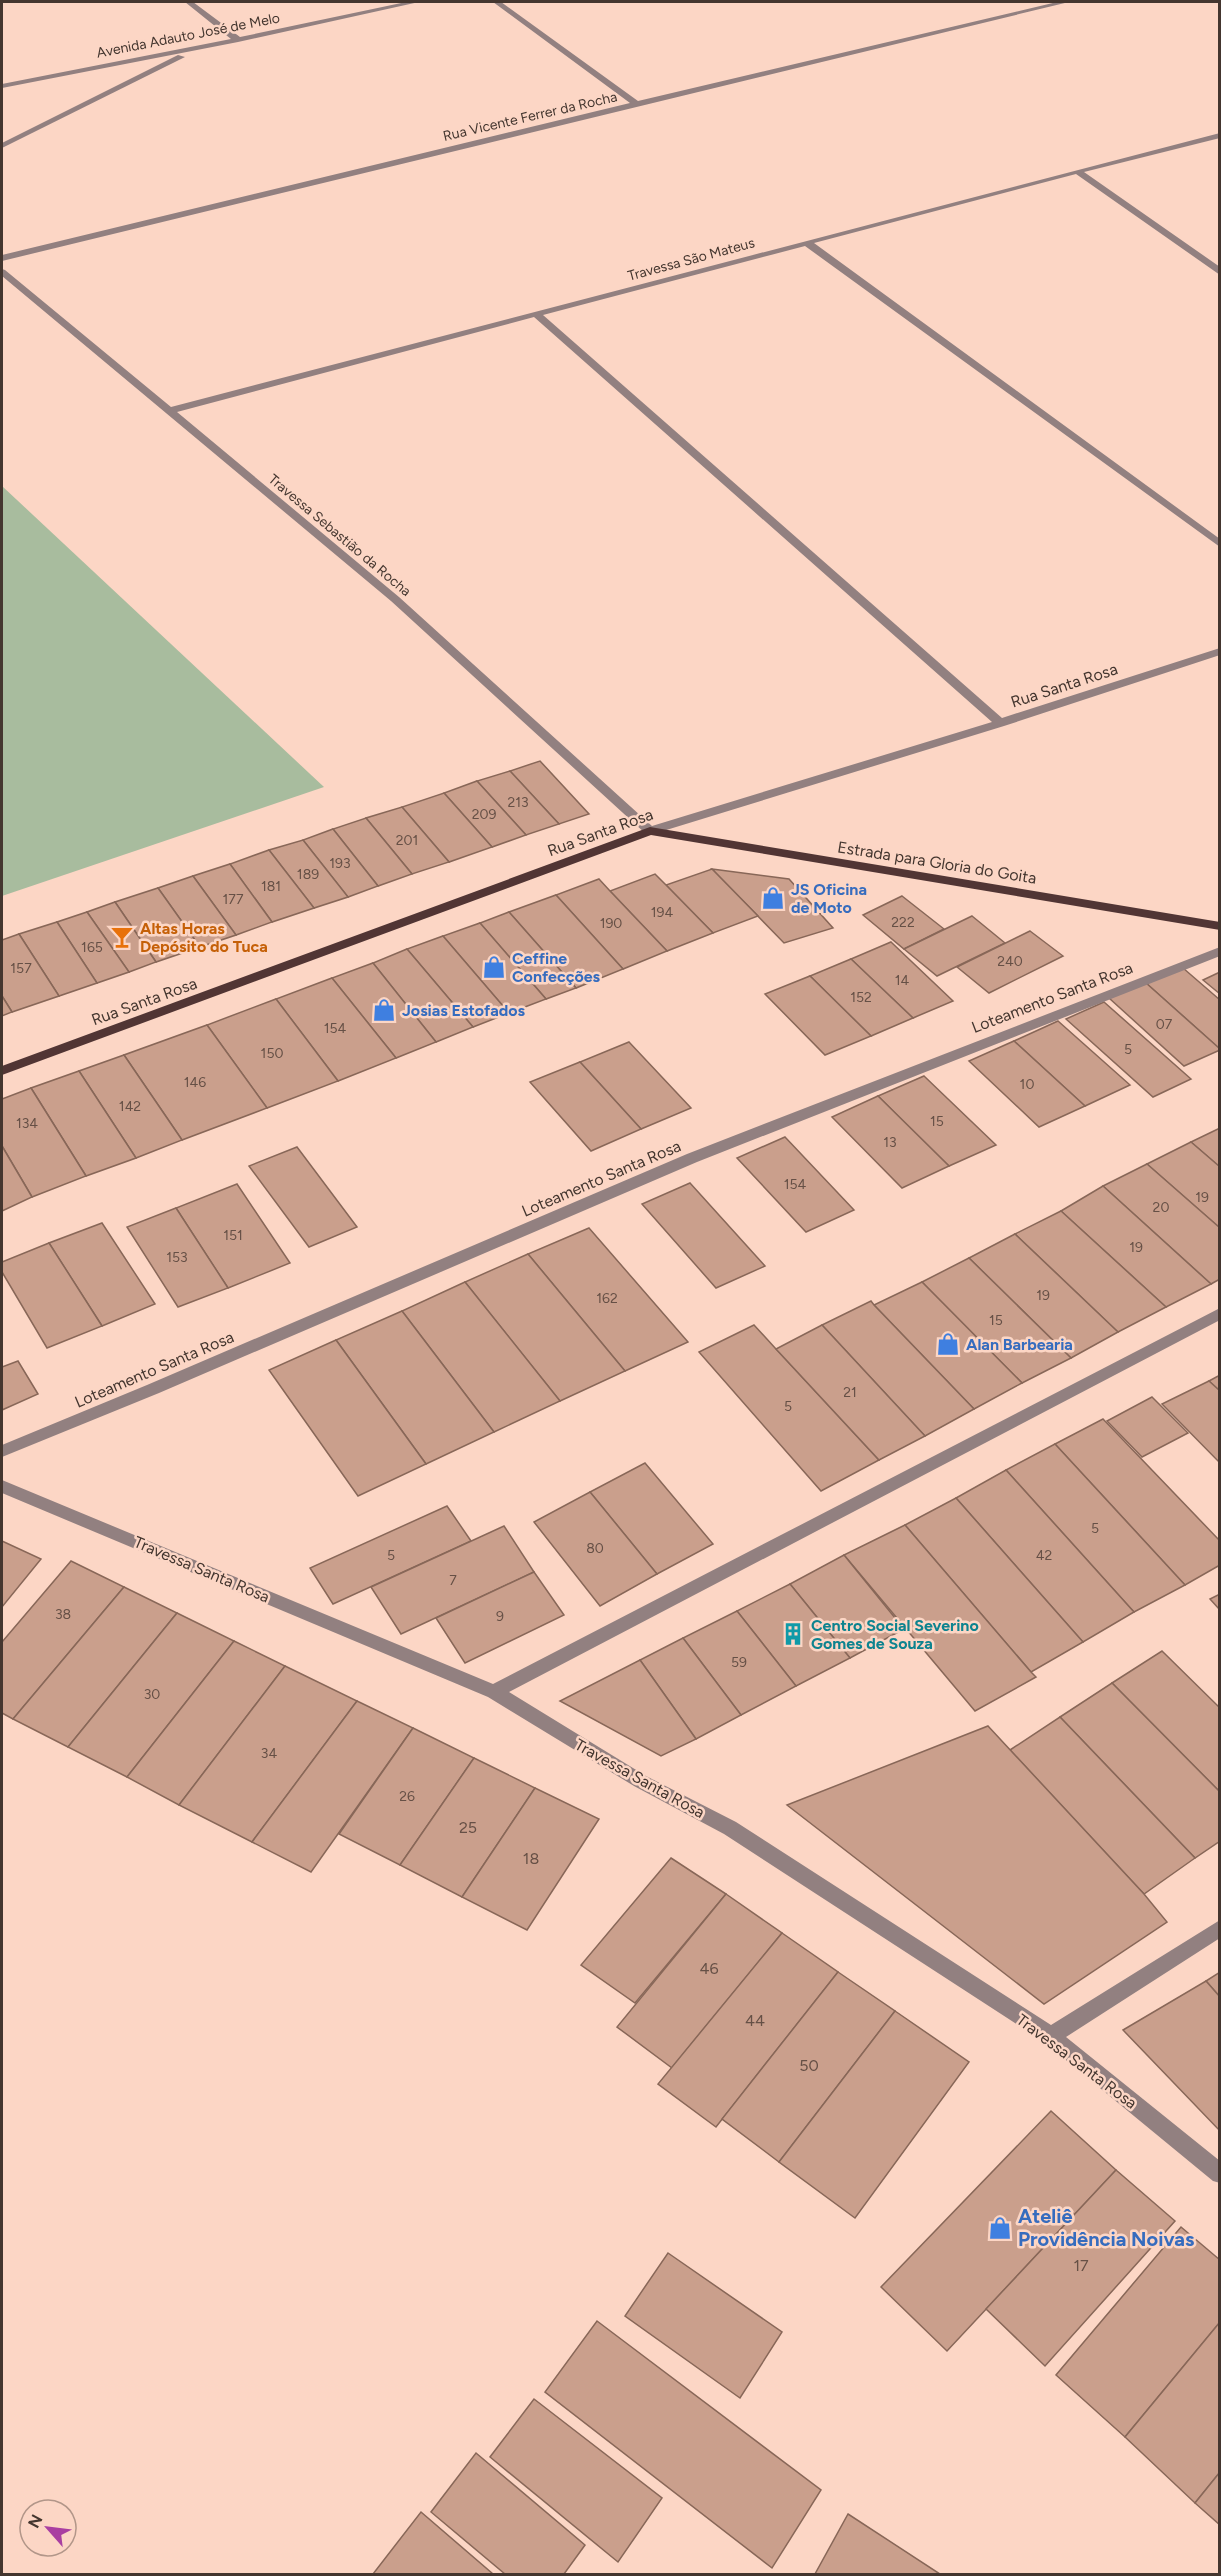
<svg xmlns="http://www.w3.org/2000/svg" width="1221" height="2576" viewBox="0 0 1221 2576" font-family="Figtree,sans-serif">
  <rect width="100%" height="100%" fill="#fcd6c5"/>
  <polygon fill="#a8bc9e" points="2,486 324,787 2,896"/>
  <g fill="#ca9f8c" stroke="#886758" stroke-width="1.5">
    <polygon points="540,761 589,814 559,824 510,771"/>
    <polygon points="510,771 559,824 526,835 477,781"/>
    <polygon points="477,781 526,835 492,847 444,793"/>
    <polygon points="444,793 492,847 449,862 402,807"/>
    <polygon points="402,807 449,862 412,874 366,818"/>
    <polygon points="366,818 412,874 378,886 333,829"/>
    <polygon points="333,829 378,886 348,897 303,840"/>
    <polygon points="303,840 348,897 314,908 269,850"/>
    <polygon points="269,850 314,908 272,922 230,864"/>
    <polygon points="230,864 272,922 236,935 193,876"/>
    <polygon points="712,869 789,879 833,928 784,943"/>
    <polygon points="712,869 758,916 713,933 666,885"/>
    <polygon points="655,874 666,885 713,933 667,951 610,891"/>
    <polygon points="193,876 236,935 200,947 158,888"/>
    <polygon points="599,879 610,891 667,951 623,969 556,895"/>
    <polygon points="158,888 200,947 156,962 115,902"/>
    <polygon points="556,895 623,969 576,988 509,912"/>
    <polygon points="902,896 944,929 904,949 863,915"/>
    <polygon points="115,902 156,962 129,972 87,912"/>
    <polygon points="87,912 129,972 97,983 57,922"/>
    <polygon points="509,912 576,988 546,999 480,923"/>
    <polygon points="972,916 1005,943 937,976 904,949"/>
    <polygon points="57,922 97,983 59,996 19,934"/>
    <polygon points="480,923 546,999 509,1013 443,936"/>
    <polygon points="1030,931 1063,956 989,993 957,967"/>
    <polygon points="19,934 59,996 12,1012 2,996 2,940"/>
    <polygon points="443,936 509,1013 473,1027 407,949"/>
    <polygon points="891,942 953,1001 913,1018 851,959"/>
    <polygon points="407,949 473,1027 436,1042 373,963"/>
    <polygon points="851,959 913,1018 871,1036 810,976"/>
    <polygon points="373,963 436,1042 396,1058 332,978"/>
    <polygon points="1183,968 1220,1000 1220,1049 1146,983"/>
    <polygon points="1220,972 1220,994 1203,980"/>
    <polygon points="810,976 871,1036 825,1055 765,994"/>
    <polygon points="332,978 396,1058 338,1081 276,999"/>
    <polygon points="1146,983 1220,1049 1220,1050 1184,1066 1109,998"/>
    <polygon points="2,996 12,1012 2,1016"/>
    <polygon points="276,999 338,1081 267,1108 207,1025"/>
    <polygon points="1104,1002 1191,1079 1153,1097 1066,1019"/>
    <polygon points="1058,1021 1130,1085 1085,1106 1014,1041"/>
    <polygon points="207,1025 267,1108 182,1140 124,1055"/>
    <polygon points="1014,1041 1085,1106 1039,1127 969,1061"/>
    <polygon points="629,1042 691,1108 641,1129 580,1062"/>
    <polygon points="124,1055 182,1140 136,1158 79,1071"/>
    <polygon points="580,1062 641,1129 591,1151 530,1082"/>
    <polygon points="79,1071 136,1158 86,1176 31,1088"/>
    <polygon points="924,1076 996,1145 949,1166 878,1096"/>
    <polygon points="31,1088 86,1176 32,1197 2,1146 2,1099"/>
    <polygon points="878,1096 949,1166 902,1188 832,1117"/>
    <polygon points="1220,1128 1220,1167 1191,1142"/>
    <polygon points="785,1137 854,1210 806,1232 737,1158"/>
    <polygon points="1191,1142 1220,1167 1220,1228 1147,1164"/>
    <polygon points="2,1146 32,1197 2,1211"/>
    <polygon points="297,1147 357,1227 309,1247 249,1166"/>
    <polygon points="1147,1164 1220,1228 1220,1279 1211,1284 1103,1186"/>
    <polygon points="690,1183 765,1266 716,1288 642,1204"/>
    <polygon points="237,1184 290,1263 228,1288 176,1208"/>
    <polygon points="1103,1186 1211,1284 1166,1307 1061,1211"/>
    <polygon points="176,1208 228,1288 178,1307 127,1227"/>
    <polygon points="1061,1211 1166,1307 1118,1332 1015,1234"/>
    <polygon points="102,1223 155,1304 102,1326 49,1243"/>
    <polygon points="589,1228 688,1342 625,1371 528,1254"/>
    <polygon points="1015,1234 1118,1332 1071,1358 969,1258"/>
    <polygon points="49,1243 102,1326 47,1348 2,1272 2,1262"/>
    <polygon points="528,1254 625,1371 560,1401 465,1282"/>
    <polygon points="969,1258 1071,1358 1022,1383 922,1282"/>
    <polygon points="465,1282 560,1401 494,1432 402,1311"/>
    <polygon points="922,1282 1022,1383 974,1409 874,1305"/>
    <polygon points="871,1301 874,1305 974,1409 925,1436 822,1325"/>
    <polygon points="402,1311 494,1432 426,1464 336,1340"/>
    <polygon points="754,1325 776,1349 879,1460 821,1491 699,1352"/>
    <polygon points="822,1325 925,1436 879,1460 776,1349"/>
    <polygon points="336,1340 426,1464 358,1496 269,1370"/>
    <polygon points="18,1361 38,1394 2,1410 2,1367"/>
    <polygon points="1220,1375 1220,1391 1209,1381"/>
    <polygon points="1209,1381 1220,1391 1220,1463 1162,1404"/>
    <polygon points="1152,1397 1188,1433 1142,1457 1107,1421"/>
    <polygon points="1103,1419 1220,1541 1220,1565 1185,1585 1055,1444"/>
    <polygon points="1055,1444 1185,1585 1134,1612 1006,1470"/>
    <polygon points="645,1463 713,1544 657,1574 590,1492"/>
    <polygon points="1006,1470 1134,1612 1083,1642 956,1498"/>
    <polygon points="590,1492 657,1574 600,1606 534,1522"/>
    <polygon points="956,1498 1083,1642 1031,1672 905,1525"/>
    <polygon points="447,1506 471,1541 333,1604 310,1568"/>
    <polygon points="905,1525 1031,1672 1036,1677 975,1711 844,1555"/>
    <polygon points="504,1526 534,1572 401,1634 371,1587"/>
    <polygon points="2,1541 41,1559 2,1607"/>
    <polygon points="844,1555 904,1629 850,1658 790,1584"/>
    <polygon points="71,1561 124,1587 13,1719 2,1713 2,1642"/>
    <polygon points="534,1572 564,1615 465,1663 436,1618"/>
    <polygon points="790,1584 850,1658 796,1686 737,1611"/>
    <polygon points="124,1587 177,1613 68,1747 13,1719"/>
    <polygon points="1220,1594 1220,1610 1210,1599"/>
    <polygon points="737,1611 796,1686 741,1715 683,1638"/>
    <polygon points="177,1613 234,1641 127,1777 68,1747"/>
    <polygon points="683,1638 741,1715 696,1739 640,1660"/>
    <polygon points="234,1641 285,1666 179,1805 127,1777"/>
    <polygon points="1162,1651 1220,1708 1220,1792 1112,1683"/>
    <polygon points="640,1660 696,1739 661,1756 560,1701"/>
    <polygon points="285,1666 357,1701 252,1842 179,1805"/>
    <polygon points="1112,1683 1220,1792 1220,1841 1195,1858 1060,1717"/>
    <polygon points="357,1701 413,1728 311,1872 252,1842"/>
    <polygon points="1060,1717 1195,1858 1144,1894 1010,1750"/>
    <polygon points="988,1726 1144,1894 1167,1922 1044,2004 787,1805"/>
    <polygon points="413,1728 474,1758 400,1865 339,1834"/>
    <polygon points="474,1758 535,1788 462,1897 400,1865"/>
    <polygon points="535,1788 599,1819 527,1930 462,1897"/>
    <polygon points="671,1858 726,1894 635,2003 581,1965"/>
    <polygon points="726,1894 782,1933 672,2068 617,2027"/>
    <polygon points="782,1933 838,1972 716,2127 658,2084"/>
    <polygon points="838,1972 895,2011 779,2162 722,2119"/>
    <polygon points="1220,1972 1220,1997 1206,1981"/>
    <polygon points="1206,1981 1220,1997 1220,2131 1123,2030"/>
    <polygon points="895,2011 969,2062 855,2218 779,2162"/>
    <polygon points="1051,2111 1116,2170 947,2351 881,2287"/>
    <polygon points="1116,2170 1175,2221 1045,2366 986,2309"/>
    <polygon points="1181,2227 1220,2260 1220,2322 1125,2437 1056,2375"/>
    <polygon points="668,2253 782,2332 740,2398 625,2316"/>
    <polygon points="597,2321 821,2490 772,2568 545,2392"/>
    <polygon points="1220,2322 1220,2472 1195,2503 1125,2437"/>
    <polygon points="534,2399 662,2498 618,2562 490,2457"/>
    <polygon points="476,2453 585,2545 564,2574 505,2574 431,2512"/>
    <polygon points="1220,2472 1220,2525 1195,2503"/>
    <polygon points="421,2512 493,2574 373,2574"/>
    <polygon points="848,2514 940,2574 815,2574"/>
  </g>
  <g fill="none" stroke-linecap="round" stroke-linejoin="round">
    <g fill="#928080" fill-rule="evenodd">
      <polygon points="185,2 193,2 240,37 406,2 419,2 238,42 2,88 2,84 231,39"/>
      <polygon points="493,2 501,2 638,101 1057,2 1069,2 2,261 2,255 630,103"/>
      <polygon points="178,55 185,57 2,148 2,143"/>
      <path d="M 1220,133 L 1220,138 L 1084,172 L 1220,267 L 1220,275 L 1076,174 L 814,243 L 1220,539 L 1220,547 L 805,246 L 543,315 L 1002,718 L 1220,648 L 1220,655 L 1004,726 L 650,835 L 646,834 L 391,601 L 2,276 L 2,269 L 5,270 L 171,407 ZM 534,317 L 992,722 L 652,826 L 399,597 L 177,412 Z"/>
      <polygon points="1220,947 1220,956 697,1162 159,1393 2,1457 2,1445 147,1385 687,1154"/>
      <polygon points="1220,1308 1220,1320 509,1692 646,1776 736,1822 1051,2025 1220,1920 1220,1938 1066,2037 1220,2161 1220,2183 1213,2181 1044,2042 724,1834 634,1786 488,1697 2,1493 2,1480 493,1684"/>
    </g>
    <polygon fill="#513534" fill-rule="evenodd" points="650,827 1220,922 1220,930 651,835 2,1075 2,1066"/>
  </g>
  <defs>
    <g id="shop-bare" transform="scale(1.8)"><path d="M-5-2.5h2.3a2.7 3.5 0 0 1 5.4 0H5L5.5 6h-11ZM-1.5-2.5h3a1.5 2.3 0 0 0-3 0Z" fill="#3f7fe0" stroke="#fcd6c5" stroke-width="2.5" paint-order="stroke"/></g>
    <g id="bar-bare" transform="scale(1.8)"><path d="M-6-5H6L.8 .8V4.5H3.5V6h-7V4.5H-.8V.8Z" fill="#e8710a" stroke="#fcd6c5" stroke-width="2.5" paint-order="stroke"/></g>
    <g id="building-bare" transform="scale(1.8)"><path d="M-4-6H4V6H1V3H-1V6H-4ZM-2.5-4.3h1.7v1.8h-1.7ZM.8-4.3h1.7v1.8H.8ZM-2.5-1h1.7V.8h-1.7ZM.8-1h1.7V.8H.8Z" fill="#0f9aa8" stroke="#fcd6c5" stroke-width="2.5" paint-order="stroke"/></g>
  </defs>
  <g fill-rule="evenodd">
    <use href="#shop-bare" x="773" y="898"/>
    <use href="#bar-bare" x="122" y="937"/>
    <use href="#shop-bare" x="494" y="967"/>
    <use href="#shop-bare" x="384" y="1010"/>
    <use href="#shop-bare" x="948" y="1344"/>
    <use href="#building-bare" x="793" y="1634"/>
    <use href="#shop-bare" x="1000" y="2228"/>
  </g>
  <g text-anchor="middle" stroke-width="5" stroke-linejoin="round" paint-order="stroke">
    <g font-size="14" fill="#44362f" stroke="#fcd6c5">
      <text transform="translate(188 35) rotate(-11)" y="5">Avenida Adauto José de Melo</text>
      <text transform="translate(530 116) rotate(-13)" y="5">Rua Vicente Ferrer da Rocha</text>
      <text transform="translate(691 259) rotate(-15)" y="5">Travessa São Mateus</text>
      <text transform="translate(340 535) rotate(40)" y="5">Travessa Sebastião da Rocha</text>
    </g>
    <g font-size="14" fill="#665046">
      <text x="518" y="807">213</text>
      <text x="484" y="819">209</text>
      <text x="407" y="845">201</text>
      <text x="340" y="868">193</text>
      <text x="308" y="879">189</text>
      <text x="271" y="891">181</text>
      <text x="233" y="904">177</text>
      <text x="662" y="917">194</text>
      <text x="903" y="927">222</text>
      <text x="611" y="928">190</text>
      <text x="92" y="952">165</text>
      <text x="1010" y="966">240</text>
      <text x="21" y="973">157</text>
      <text x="902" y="985">14</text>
      <text x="861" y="1002">152</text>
      <text x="1164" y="1029">07</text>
      <text x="335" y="1033">154</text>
      <text x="1128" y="1054">5</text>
      <text x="272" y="1058">150</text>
      <text x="195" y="1087">146</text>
      <text x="1027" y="1089">10</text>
      <text x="130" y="1111">142</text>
      <text x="937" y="1126">15</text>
      <text x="27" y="1128">134</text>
      <text x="890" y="1147">13</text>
      <text x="795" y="1189">154</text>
      <text x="1202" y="1202">19</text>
      <text x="1161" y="1212">20</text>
      <text x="233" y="1240">151</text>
      <text x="1136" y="1252">19</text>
      <text x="177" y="1262">153</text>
      <text x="1043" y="1300">19</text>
      <text x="607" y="1303">162</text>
      <text x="996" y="1325">15</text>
      <text x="850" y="1397">21</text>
      <text x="788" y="1411">5</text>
      <text x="1095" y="1533">5</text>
      <text x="595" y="1553">80</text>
      <text x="391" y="1560">5</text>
      <text x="1044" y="1560">42</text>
      <text x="453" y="1585">7</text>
      <text x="63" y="1619">38</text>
      <text x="500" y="1621">9</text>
      <text x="739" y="1667">59</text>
      <text x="152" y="1699">30</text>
      <text x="269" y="1758">34</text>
      <text x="407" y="1801">26</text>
    </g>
    <g font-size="16" fill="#44362f" stroke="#fcd6c5">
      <text transform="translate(1064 685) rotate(-18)" y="6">Rua Santa Rosa</text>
      <text transform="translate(600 832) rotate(-20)" y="6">Rua Santa Rosa</text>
      <text transform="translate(937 862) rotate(9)" y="6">Estrada para Gloria do Goita</text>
      <text transform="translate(1052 997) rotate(-21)" y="6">Loteamento Santa Rosa</text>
      <text transform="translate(144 1001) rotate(-20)" y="6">Rua Santa Rosa</text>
      <text transform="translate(601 1178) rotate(-23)" y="6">Loteamento Santa Rosa</text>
      <text transform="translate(154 1369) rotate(-23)" y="6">Loteamento Santa Rosa</text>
      <text transform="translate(202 1569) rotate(23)" y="6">Travessa Santa Rosa</text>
      <text transform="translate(640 1778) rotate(29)" y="6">Travessa Santa Rosa</text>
      <text transform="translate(1077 2061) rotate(37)" y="6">Travessa Santa Rosa</text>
    </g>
    <g font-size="16" font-weight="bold" fill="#366cbe" stroke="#fcd6c5" text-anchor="start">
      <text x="791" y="895">JS Oficina<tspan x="791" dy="18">de Moto</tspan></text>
      <text x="512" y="964">Ceffine<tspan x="512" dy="18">Confecções</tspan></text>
      <text x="402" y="1016">Josias Estofados</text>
      <text x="966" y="1350">Alan Barbearia</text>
    </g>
    <g font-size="16" font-weight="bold" fill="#c56008" stroke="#fcd6c5" text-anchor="start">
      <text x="140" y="934">Altas Horas<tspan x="140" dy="18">Depósito do Tuca</tspan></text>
    </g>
    <g font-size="16" font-weight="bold" fill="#0d838f" stroke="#fcd6c5" text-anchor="start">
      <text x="811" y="1631">Centro Social Severino<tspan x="811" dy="18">Gomes de Souza</tspan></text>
    </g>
    <g font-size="16" fill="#665046">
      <text x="468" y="1833">25</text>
      <text x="531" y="1864">18</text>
      <text x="709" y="1974">46</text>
      <text x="755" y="2026">44</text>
      <text x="809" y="2071">50</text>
      <text x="1081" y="2271">17</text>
    </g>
    <g font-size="20" font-weight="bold" fill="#366cbe" stroke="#fcd6c5" text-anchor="start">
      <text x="1018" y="2223">Ateliê<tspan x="1018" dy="23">Providência Noivas</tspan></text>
    </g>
  </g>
  <rect width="1221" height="2576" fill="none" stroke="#44362f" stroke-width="6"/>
  <g transform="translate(48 2528) rotate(298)"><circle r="28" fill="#fcd6c5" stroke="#b29689" stroke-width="1.5"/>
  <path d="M0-4.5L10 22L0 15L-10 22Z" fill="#a93fa1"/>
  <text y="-9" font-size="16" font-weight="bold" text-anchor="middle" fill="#44362f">N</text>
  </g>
</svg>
